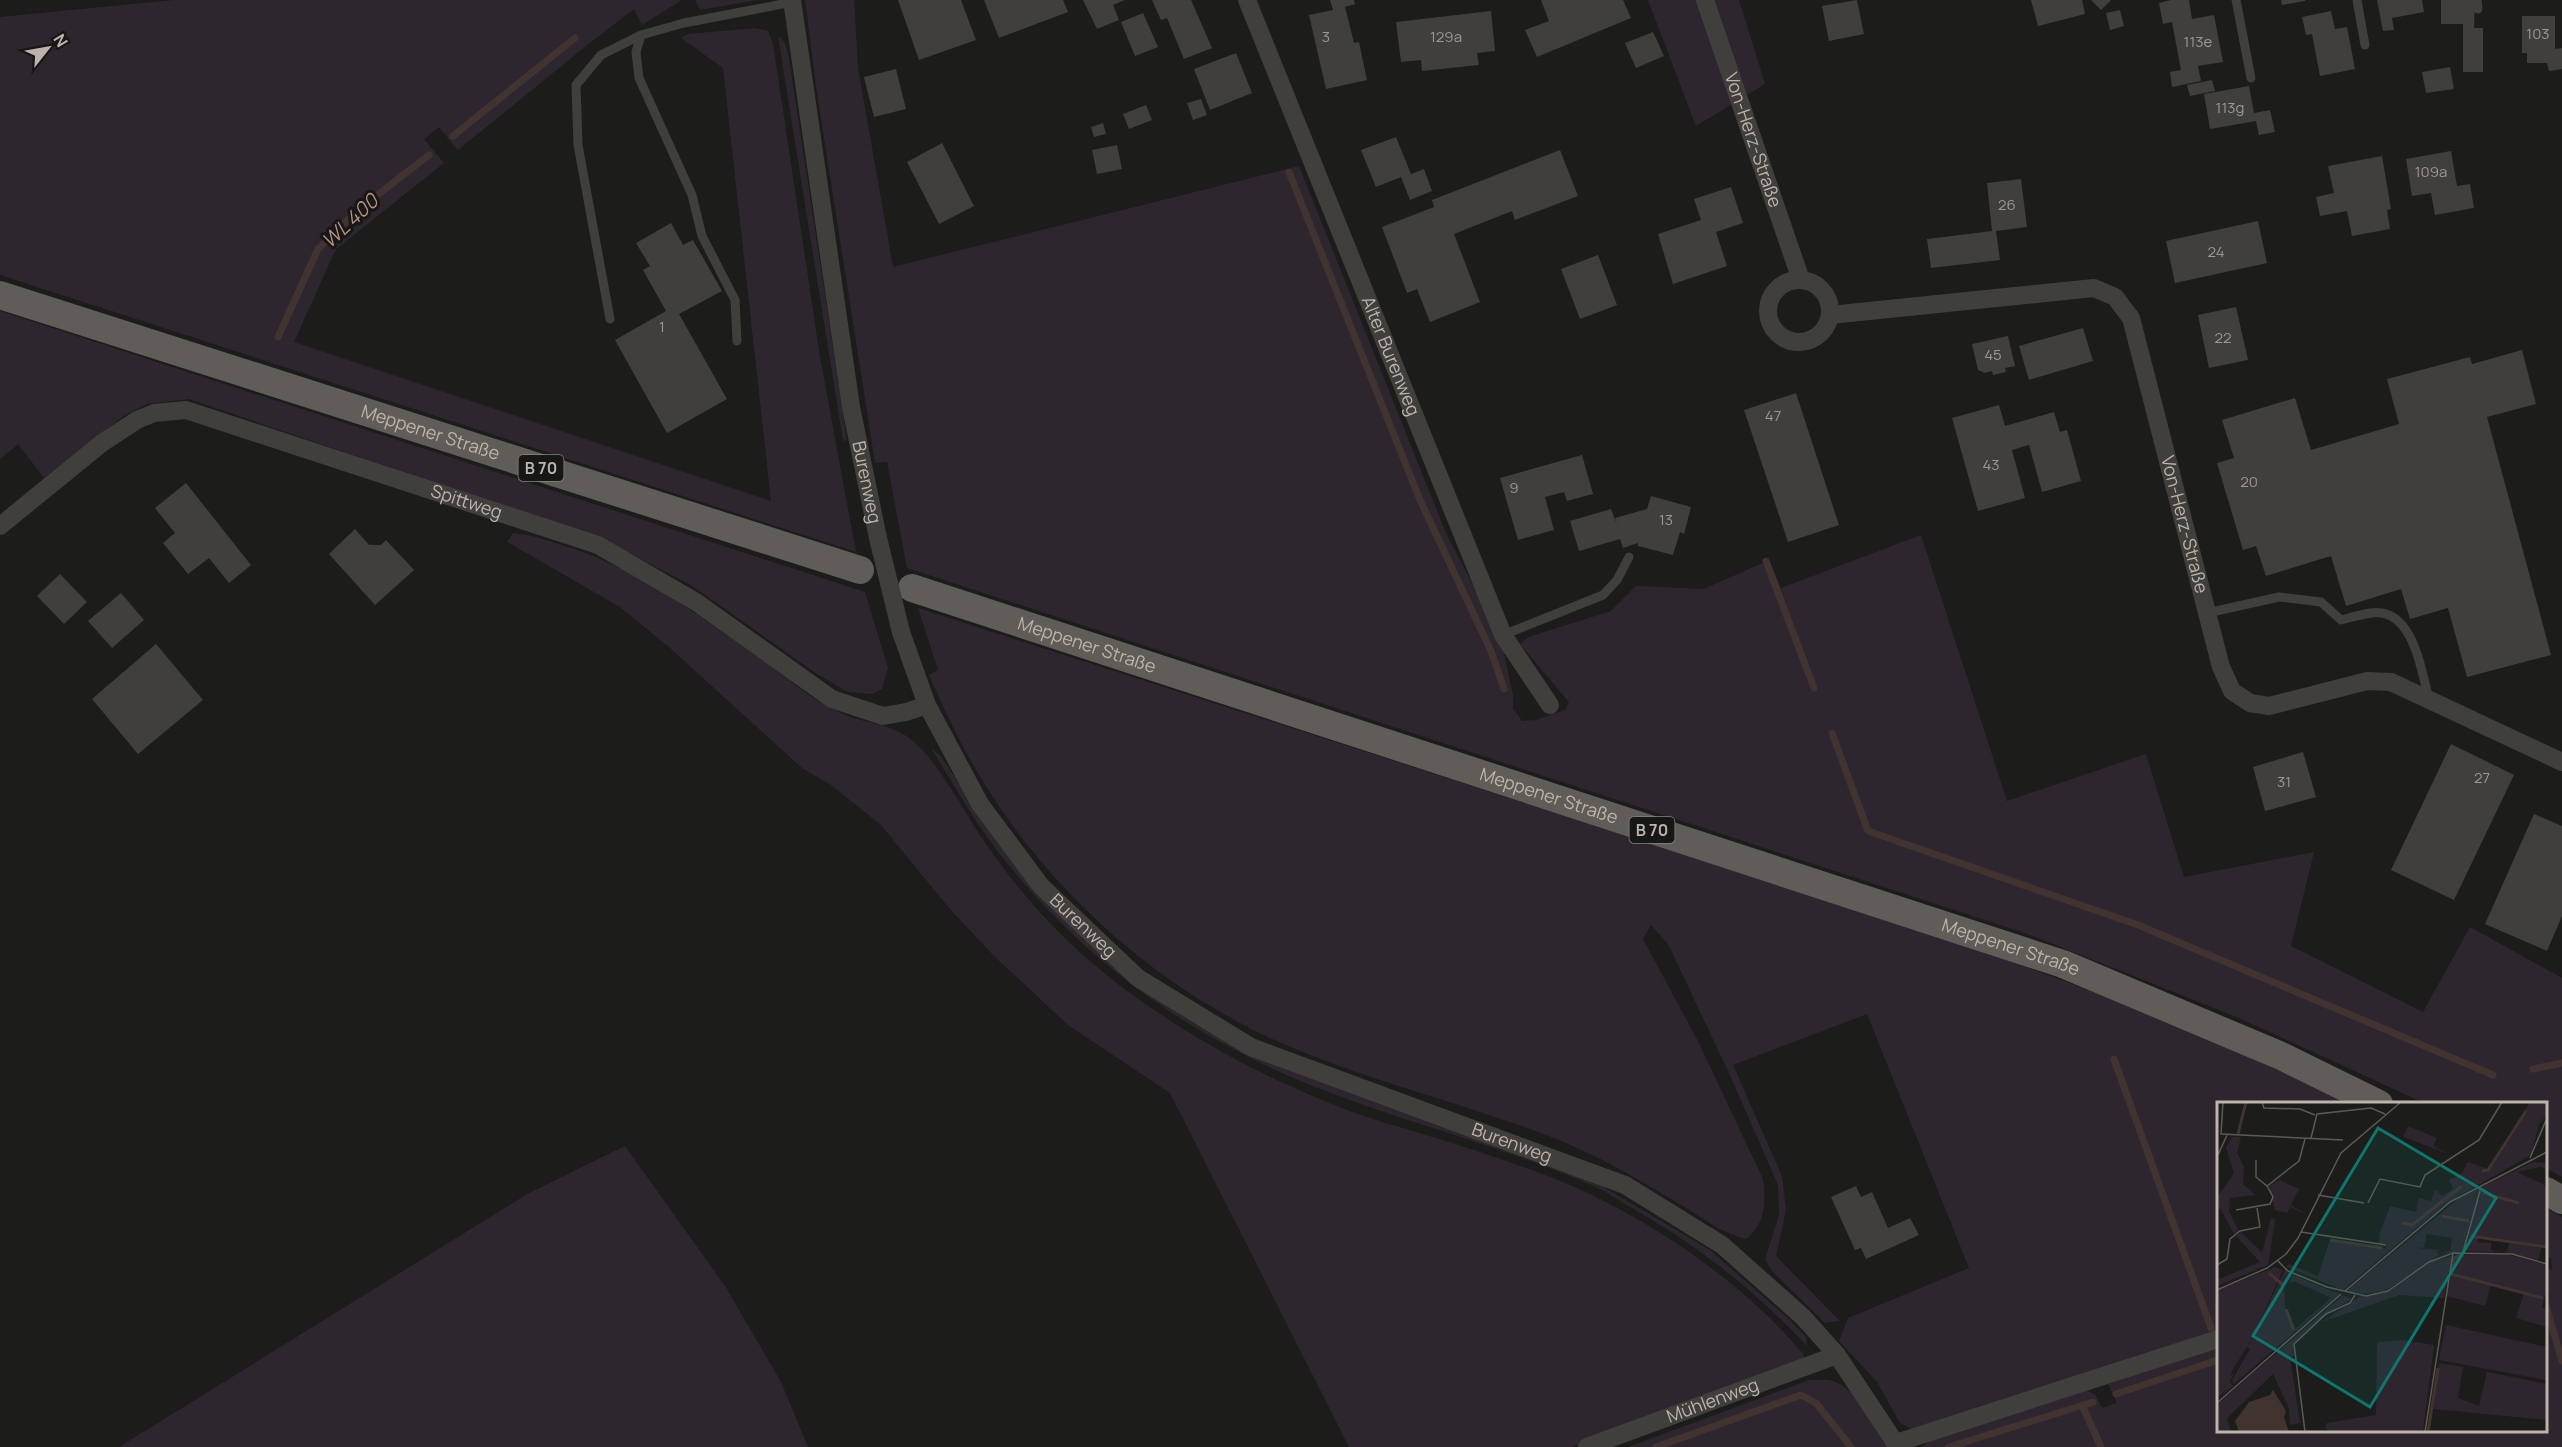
<svg xmlns="http://www.w3.org/2000/svg" width="2562" height="1447" viewBox="0 0 2562 1447" font-family="Manrope,sans-serif">
  <rect width="100%" height="100%" fill="#1c1c1a"/>
  <g fill="#2e262f">
    <polygon points="174,0 682,0 642,25 634,9 591,42 458,150 439,127 424,139 444,163 336,249 294,342 771,501 723,68 681,38 688,34 755,28 768,31 773,44 820,357 856,552 0,275 0,17"/>
    <polygon points="695,0 757,0 700,10"/>
    <polygon points="805,0 854,0 858,68 893,267 1299,166 1446,533 1490,618 1503,649 1513,695 1513,708 1522,721 1536,720 1565,710 1569,702 1520,644 1529,637 1611,611 1636,586 1704,589 1769,560 1781,588 1921,535 2007,801 2146,754 2184,877 2314,852 2291,946 2423,1012 2470,927 2562,978 2562,1177 2546,1168 2546,1104 2424,1103 2239,1018 2028,934 907,568 887,462 875,463 817,93"/>
    <polygon points="1648,0 1739,0 1765,84 1696,126"/>
    <polygon points="778,36 785,43 789,58 847,440 843,441"/>
    <polygon points="0,311 862,591 865,592 888,668 882,689 872,694 848,692 817,674 691,585 603,540 189,399 147,404 125,415 44,478 18,444 0,459"/>
    <path d="M 513,533 C 534,535 554,543 574,549 C 647,574 706,621 769,665 C 785,677 802,691 820,702 C 829,707 839,712 848,716 C 870,724 895,725 913,741 C 941,765 964,813 986,844 C 1025,901 1076,955 1133,995 C 1200,1044 1277,1084 1355,1113 C 1392,1126 1430,1135 1467,1148 C 1509,1162 1553,1176 1592,1195 C 1671,1234 1747,1287 1804,1355 L 1804,1363 L 1572,1447 L 1349,1447 L 1170,1093 L 1068,1025 L 994,956 L 949,908 L 881,825 L 831,785 L 802,768 L 669,647 L 620,607 L 507,542 Z"/>
    <path d="M 918,608 L 1920,930 C 1972,948 2024,966 2075,985 C 2168,1019 2259,1061 2348,1103 L 2218,1104 L 2218,1331 L 1912,1429 L 1900,1423 L 1877,1382 L 1839,1341 L 1848,1318 L 1969,1268 L 1867,1014 L 1733,1065 L 1782,1176 L 1786,1210 L 1776,1256 L 1840,1321 L 1825,1323 L 1772,1271 L 1765,1260 L 1779,1215 L 1778,1185 L 1728,1071 L 1668,944 L 1651,925 L 1643,939 L 1698,1041 L 1763,1179 C 1766,1201 1766,1224 1746,1239 C 1721,1233 1700,1216 1678,1203 C 1639,1180 1601,1157 1559,1140 C 1468,1104 1371,1082 1281,1043 C 1164,991 1060,901 991,794 C 966,756 947,716 929,675 L 938,670 Z"/>
    <path d="M 931,748 L 941,756 L 983,821 L 1047,902 L 1270,1063 L 1597,1183 L 1710,1250 L 1790,1320 L 1806,1337 L 1807,1346 C 1756,1291 1697,1245 1632,1208 C 1618,1200 1604,1190 1589,1184 C 1474,1134 1348,1110 1237,1051 C 1136,999 1045,920 980,827 C 963,801 947,774 931,748 Z"/>
    <polygon points="625,1146 725,1286 781,1382 808,1447 119,1447 529,1193"/>
    <polygon points="2546,1208 2562,1217 2562,1447 1922,1447 1929,1441 2085,1390 2095,1394 2102,1408 2117,1403 2108,1384 2218,1345 2218,1430 2546,1430 2546,1270 2552,1269 2551,1258 2546,1258"/>
    <path d="M 1809,1380 C 1816,1380 1827,1379 1833,1381 C 1860,1391 1874,1425 1889,1447 L 1628,1447 Z"/>
  </g>
  <g fill="none" stroke-linecap="round" stroke-linejoin="round">
    <g stroke="#41332f" stroke-width="7">
      <polyline points="453,136 575,38"/>
      <polyline points="1289,172 1420,500 1491,651 1504,689"/>
      <polyline points="278,337 318,249 357,211 429,155"/>
      <polyline points="1766,561 1814,688"/>
      <polyline points="1832,733 1868,831 2138,925 2493,1075"/>
      <polyline points="2114,1059 2211,1328"/>
      <polyline points="2533,1069 2562,1063"/>
      <polyline points="2546,1306 2562,1361"/>
      <polyline points="2116,1394 2218,1360"/>
      <polyline points="2082,1405 2101,1447"/>
      <polyline points="1656,1447 1801,1395 1816,1403 1851,1447"/>
      <polyline points="1949,1447 2093,1402"/>
    </g>
  </g>
  <g fill="#413f3c">
    <polygon points="898,0 961,0 976,40 919,60"/>
    <polygon points="984,0 1063,0 1068,12 999,38"/>
    <polygon points="1083,0 1125,0 1113,5 1119,20 1097,29"/>
    <polygon points="1152,0 1191,0 1212,48 1184,59 1167,18 1161,20"/>
    <polygon points="1330,0 1354,0 1355,4 1345,7 1354,43 1359,42 1367,80 1326,89 1309,15 1333,10"/>
    <polygon points="1541,0 1623,0 1631,18 1537,57 1525,30 1549,21"/>
    <polygon points="1857,0 1864,34 1829,41 1822,6"/>
    <polygon points="2031,0 2082,0 2085,14 2038,26"/>
    <polygon points="2091,0 2111,0 2101,10"/>
    <polygon points="2171,0 2189,0 2192,19 2214,15 2223,62 2198,66 2201,81 2172,87 2170,72 2181,70 2172,22 2163,24 2159,3"/>
    <polygon points="2281,0 2305,0 2305,1 2282,5"/>
    <polygon points="2377,0 2422,0 2424,12 2392,18 2394,30 2383,31"/>
    <polygon points="2441,0 2475,0 2474,28 2483,28 2483,72 2463,72 2463,24 2441,24"/>
    <polygon points="2120,10 2124,26 2110,30 2106,13"/>
    <polygon points="1491,11 1495,51 1477,53 1479,65 1422,71 1421,60 1401,62 1396,22"/>
    <polygon points="2331,11 2335,29 2347,27 2355,69 2320,76 2312,34 2306,35 2302,17"/>
    <polygon points="1143,13 1158,47 1135,56 1121,22"/>
    <polygon points="2522,16 2555,16 2555,49 2562,48 2562,69 2549,71 2547,63 2527,63 2527,53 2522,53"/>
    <polygon points="1653,32 1664,56 1636,68 1625,43"/>
    <polygon points="1236,53 1252,93 1210,110 1194,69"/>
    <polygon points="2450,67 2454,89 2426,93 2422,72"/>
    <polygon points="896,69 906,109 874,117 864,77"/>
    <polygon points="2212,80 2215,91 2190,96 2187,85"/>
    <polygon points="2249,86 2254,113 2270,110 2275,132 2259,135 2256,121 2210,129 2204,94"/>
    <polygon points="1201,99 1207,115 1193,120 1187,103"/>
    <polygon points="1146,105 1152,120 1129,129 1123,114"/>
    <polygon points="1103,123 1106,134 1094,137 1091,127"/>
    <polygon points="1396,137 1411,174 1424,169 1432,191 1410,200 1401,177 1376,187 1361,150"/>
    <polygon points="942,143 974,206 939,224 907,162"/>
    <polygon points="1117,145 1122,169 1097,174 1092,150"/>
    <polygon points="1560,150 1578,196 1515,220 1512,211 1454,234 1480,302 1430,322 1417,289 1407,293 1382,227 1434,207 1432,200"/>
    <polygon points="2451,151 2457,186 2470,184 2474,208 2435,215 2431,193 2412,196 2406,159"/>
    <polygon points="2382,156 2391,209 2387,210 2390,229 2352,236 2347,211 2320,216 2316,197 2334,193 2328,166"/>
    <polygon points="2021,179 2027,227 1996,231 2000,260 1931,268 1927,239 1992,231 1987,183"/>
    <polygon points="1731,187 1743,223 1716,232 1727,266 1673,284 1658,234 1701,220 1694,199"/>
    <polygon points="2258,221 2267,263 2175,283 2166,241"/>
    <polygon points="671,223 683,245 693,240 722,291 679,314 727,399 667,433 615,340 666,311 643,270 650,266 636,243"/>
    <polygon points="1598,255 1617,305 1580,319 1561,269"/>
    <polygon points="2236,307 2248,360 2209,368 2198,315"/>
    <polygon points="2083,328 2093,361 2029,380 2019,346"/>
    <polygon points="2008,336 2015,366 2005,368 2006,372 1993,375 1992,371 1985,373 1978,370 1972,344"/>
    <polygon points="2522,350 2536,404 2487,417 2551,655 2467,677 2448,608 2410,619 2401,589 2346,606 2331,556 2266,576 2256,546 2243,550 2217,463 2234,458 2222,420 2295,398 2311,450 2399,424 2387,379 2470,357 2472,364"/>
    <polygon points="1796,393 1839,525 1788,542 1744,410"/>
    <polygon points="1999,405 2005,426 2054,412 2060,432 2067,430 2081,481 2042,492 2029,445 2012,450 2025,498 1978,511 1952,418"/>
    <polygon points="1582,455 1593,494 1567,501 1564,492 1545,497 1554,530 1518,540 1500,478"/>
    <polygon points="186,483 251,565 229,583 209,558 188,574 163,543 175,533 155,508"/>
    <polygon points="1651,496 1691,507 1684,534 1680,532 1673,555 1638,546 1638,543 1623,548 1620,539 1579,551 1570,521 1611,509 1617,525 1615,518 1647,509"/>
    <polygon points="355,529 369,545 381,545 386,540 414,570 375,605 329,554"/>
    <polygon points="60,574 87,602 64,624 37,596"/>
    <polygon points="121,593 144,620 112,648 88,621"/>
    <polygon points="156,644 203,700 138,754 92,699"/>
    <polygon points="2451,744 2514,775 2454,900 2391,870"/>
    <polygon points="2303,752 2316,797 2265,811 2253,767"/>
    <polygon points="2534,814 2562,826 2562,916 2547,951 2485,924"/>
    <polygon points="1856,1186 1861,1197 1872,1192 1888,1228 1910,1218 1919,1235 1866,1259 1861,1248 1855,1250 1831,1197"/>
  </g>
  <g fill="none" stroke-linecap="round" stroke-linejoin="round">
    <g stroke="#413f3b" stroke-width="9">
      <polyline points="2236,0 2251,78"/>
      <polyline points="2357,0 2365,45"/>
      <polyline points="2477,0 2478,9"/>
      <polyline points="610,319 578,145 576,85 601,55 641,35"/>
      <polyline points="737,341 735,300 702,236 692,195 639,78 636,52 641,35 684,23 793,2"/>
      <path d="M 2207,613 L 2279,597 L 2321,602 L 2341,620 C 2353,617 2370,611 2382,613 C 2415,619 2422,673 2429,700"/>
      <polyline points="1503,635 1603,595 1617,580 1629,557"/>
    </g>
    <g stroke="#413f3b" stroke-width="18">
      <path id="s1" d="M 792,0 L 851,407 L 878,538"/>
      <path id="s2" d="M 1247,0 L 1503,635 L 1550,705"/>
      <path id="s3" d="M 1705,0 L 1801,280"/>
      <circle cx="1799" cy="311" r="31"/>
      <path id="s4" d="M 1830,315 L 2094,288 L 2115,297 L 2131,318 L 2221,667 L 2232,691 L 2250,703 L 2269,706 L 2367,681 L 2391,682 L 2562,762"/>
      <path id="s5" d="M 0,526 L 102,443 L 137,420 L 154,413 L 186,410 L 598,545 L 696,602 L 832,699 L 883,716 L 906,712 L 927,705"/>
      <path id="s6" d="M 901,632 L 927,705 L 980,804 L 1041,886 L 1138,978 L 1251,1047 L 1625,1185 L 1722,1245 L 1803,1317 L 1837,1355 L 1898,1447"/>
      <polyline points="1896,1443 2218,1339"/>
      <path id="s7" d="M 1587,1447 L 1837,1355"/>
    </g>
    <g stroke="#605c57" stroke-width="28">
      <path id="s8" d="M 0,295 L 860,570"/>
      <path id="s9" d="M 912,588 L 2063,964 L 2279,1055 L 2379,1104"/>
      <polyline points="2546,1191 2562,1200"/>
    </g>
    <polyline stroke="#413f3b" stroke-width="18" points="878,538 901,632"/>
  </g>
  <g text-anchor="middle" stroke-width="6" stroke-linejoin="round" paint-order="stroke">
    <g font-size="15" fill="#9d9790">
      <text x="2538" y="39">103</text>
      <text x="1326" y="42">3</text>
      <text x="1446" y="42">129a</text>
      <text x="2198" y="47">113e</text>
      <text x="2230" y="113">113g</text>
      <text x="2431" y="177">109a</text>
      <text x="2007" y="210">26</text>
      <text x="2216" y="257">24</text>
      <text x="662" y="332">1</text>
      <text x="2223" y="343">22</text>
      <text x="1993" y="360">45</text>
      <text x="1773" y="421">47</text>
      <text x="1991" y="470">43</text>
      <text x="2249" y="487">20</text>
      <text x="1514" y="493">9</text>
      <text x="1666" y="525">13</text>
      <text x="2482" y="783">27</text>
      <text x="2284" y="787">31</text>
    </g>
    <g fill="#171715" stroke="#8a857f" stroke-width="1.5">
      <rect x="518.5" y="455" width="45" height="26" rx="4.5"/>
      <rect x="1629.5" y="817" width="45" height="26" rx="4.5"/>
    </g>
    <g font-size="16" font-weight="bold" fill="#bcb4ac">
      <text x="541" y="474">B 70</text>
      <text x="1652" y="836">B 70</text>
    </g>
    <g font-size="18" fill="#bcb4ac" stroke="#171715">
      <text dy="6" stroke="none"><textPath href="#s3" startOffset="148">Von-Herz-Straße</textPath></text>
      <text dy="6" stroke="none"><textPath href="#s2" startOffset="384">Alter Burenweg</textPath></text>
      <text dy="6" stroke="none"><textPath href="#s8" startOffset="452">Meppener Straße</textPath></text>
      <text dy="6" stroke="none"><textPath href="#s1" startOffset="488">Burenweg</textPath></text>
      <text dy="6" stroke="none"><textPath href="#s5" startOffset="519">Spittweg</textPath></text>
      <text dy="6" stroke="none"><textPath href="#s4" startOffset="528">Von-Herz-Straße</textPath></text>
      <text dy="6" stroke="none"><textPath href="#s9" startOffset="184">Meppener Straße</textPath></text>
      <text dy="6" stroke="none"><textPath href="#s9" startOffset="670">Meppener Straße</textPath></text>
      <text dy="6" stroke="none"><textPath href="#s6" startOffset="350">Burenweg</textPath></text>
      <text dy="6" stroke="none"><textPath href="#s9" startOffset="1156">Meppener Straße</textPath></text>
      <text dy="6" stroke="none"><textPath href="#s6" startOffset="836">Burenweg</textPath></text>
      <text dy="6" stroke="none"><textPath href="#s7" startOffset="134">Mühlenweg</textPath></text>
    </g>
    <g font-size="20" font-style="italic" fill="#b69084" stroke="#171715">
      <text transform="translate(350 221) rotate(-43)" y="7">WL 400</text>
    </g>
  </g>
  <g transform="translate(2217 1102)">
    <rect width="330" height="330" fill="#1c1c1a"/>
    <path d="M 313,0 L 330,0 L 330,13 L 322,22 L 314,53 L 228,102 L 126,188 L 69,165 L 72,162 L 101,174 L 113,137 L 169,146 L 170,141 L 162,142 L 163,130 L 173,104 L 199,110 L 202,96 L 214,99 L 218,87 L 225,94 L 236,87 L 232,78 L 245,71 L 251,60 L 271,67 ZM 191,24 L 220,36 L 216,44 L 232,52 L 186,35 ZM 15,35 L 24,35 L 20,51 L 27,65 L 26,82 L 39,93 L 13,96 L 12,110 L 22,129 L 17,132 L 3,106 L 0,109 L 0,96 L 17,71 L 9,46 ZM 316,60 L 330,61 L 330,68 L 324,65 L 300,70 L 330,84 L 330,145 L 325,144 L 321,158 L 286,150 L 290,149 L 293,138 L 286,137 L 261,135 L 261,140 L 274,141 L 274,148 L 281,150 L 248,149 L 262,91 L 246,149 L 225,152 L 219,147 L 192,145 L 218,148 L 222,153 L 170,188 L 149,192 L 130,189 L 242,96 ZM 210,132 L 235,136 L 233,149 L 225,151 L 207,145 ZM 62,78 L 82,87 L 74,103 L 90,113 L 73,105 L 70,111 L 58,108 L 52,84 ZM 54,116 L 58,118 L 51,163 L 0,184 L 0,178 L 43,160 L 19,134 L 24,130 L 45,151 ZM 239,152 L 293,153 L 330,163 L 330,186 L 325,205 L 330,207 L 330,225 L 299,216 L 307,191 L 274,182 L 268,204 L 229,194 ZM 235,154 L 227,196 L 182,193 L 105,220 L 142,195 L 173,189 L 213,160 ZM 58,165 L 66,168 L 33,240 L 15,269 L 13,275 L 18,269 L 13,279 L 16,284 L 0,298 L 6,293 L 9,287 L 0,297 L 0,189 ZM 68,168 L 73,172 L 67,184 L 68,206 L 78,227 L 114,196 L 77,179 L 72,181 L 76,173 L 122,192 L 17,282 L 15,278 L 33,247 L 30,245 ZM 126,193 L 135,197 L 109,212 L 76,242 L 77,254 L 73,255 L 83,321 L 73,323 L 72,306 L 56,272 L 10,316 L 14,330 L 0,330 L 0,304 L 4,299 ZM 229,223 L 330,245 L 329,278 L 222,258 ZM 186,238 L 217,243 L 206,330 L 112,330 L 108,325 L 110,321 L 159,313 L 160,240 ZM 222,261 L 246,265 L 241,296 L 262,304 L 270,270 L 330,282 L 330,318 L 216,307 Z" fill="#2e262f" fill-rule="evenodd"/>
    <path d="M 56,288 L 69,309 L 67,315 L 72,330 L 22,330 L 18,319 L 32,300 L 53,293 Z" fill="#41332f"/>
    <path fill="none" stroke="#41332f" stroke-width="3" d="M 21,32 L 29,0M 265,69 L 271,68 L 309,9M 266,91 L 302,101M 225,114 L 252,119M 185,121 L 195,123 L 245,84M 253,134 L 330,145M 113,138 L 165,146M 52,171 L 66,183M 234,172 L 326,196M 234,172 L 237,156 L 247,153M 69,207 L 77,228M 211,330 L 221,266"/>
    <path fill="none" stroke="#5c5954" stroke-width="1.5" d="M 6,0 L 4,32 L 126,38M 45,0 L 47,6 L 83,7 L 98,13M 94,36 L 100,12 L 154,6 L 168,12M 313,56 L 330,16M 39,58 L 39,75 L 50,84 L 82,59 L 88,37M 0,78 L 0,55 L 10,33M 101,93 L 147,101M 151,101 L 163,77 L 203,85 L 208,73 L 262,38 L 285,0M 19,108 L 53,102 L 56,95 L 50,84M 84,130 L 169,143M 246,150 L 263,89M 61,159 L 71,169 L 110,185 L 149,194 L 171,189 L 212,160 L 236,151 L 295,152 L 330,162M 0,163 L 10,157 L 13,137 L 23,129 L 43,125 L 40,106M 0,188 L 50,166 L 69,152 L 81,136 L 124,51 L 184,0M 128,189 L 233,100 L 330,50M 0,301 L 124,192M 88,330 L 77,242 L 109,212 L 133,201 L 138,193M 208,330 L 236,151"/>
    <path fill="#0f766e" fill-opacity="0.15" stroke="#0f766e" stroke-width="3" d="M 161,26 L 279,96 L 153,305 L 36,234 Z"/>
    <rect width="330" height="330" fill="none" stroke="#bcb4ac" stroke-width="3"/>
  </g>
  <g transform="translate(48 48) rotate(59)" stroke="#171715" stroke-width="4.5" paint-order="stroke">
  <path d="M0-4.5L10 22L0 15L-10 22Z" fill="#bcb4ac"/>
  <text y="-9" font-size="16" font-weight="bold" text-anchor="middle" fill="#bcb4ac">N</text>
  </g>
</svg>
